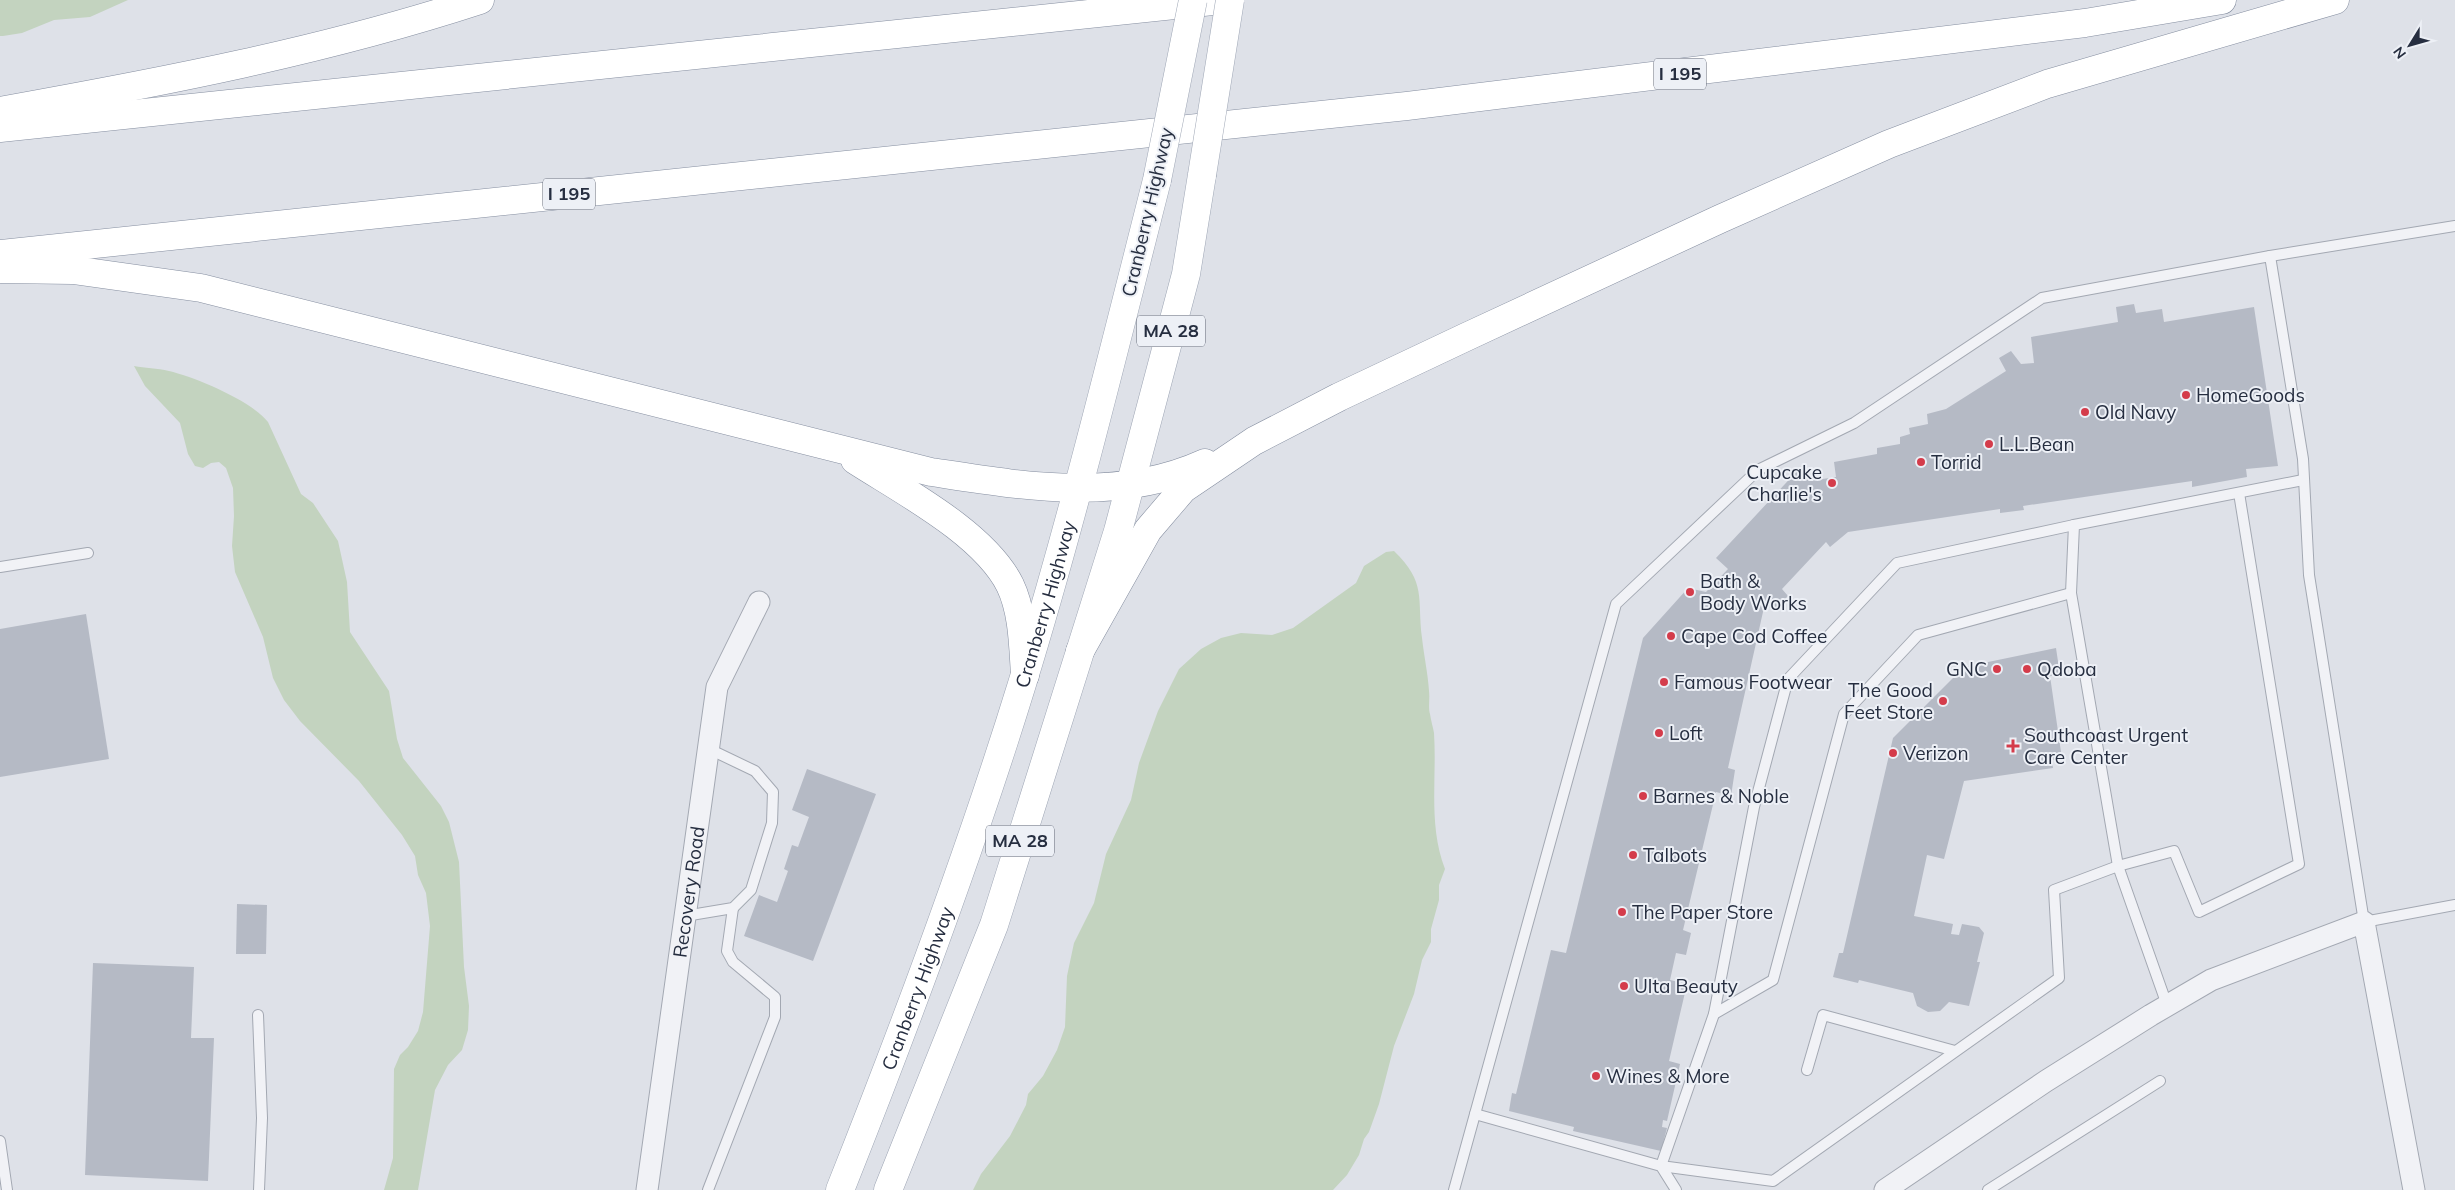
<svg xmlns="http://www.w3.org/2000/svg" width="2455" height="1190" viewBox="0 0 2455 1190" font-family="Mulish,sans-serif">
  <rect width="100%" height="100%" fill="#dee1e8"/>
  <g fill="#c3d3bf">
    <polygon points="0,0 128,0 90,17 54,20 22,33 3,36 0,36"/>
    <path d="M 134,366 C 145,368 157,368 169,371 C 195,377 252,401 268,422 L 301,494 L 313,503 L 338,541 L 347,582 L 350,632 L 389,691 L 397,739 L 403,758 L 441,806 L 449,822 L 459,862 L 464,967 L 469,1006 L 468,1030 L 462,1050 L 448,1065 L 435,1090 L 418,1190 L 384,1190 L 393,1158 L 394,1069 L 400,1055 L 408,1047 L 418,1031 L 423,1012 L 430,926 L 426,893 L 418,875 L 415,856 L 402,835 L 359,781 L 300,721 L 284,700 L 273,678 L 263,637 L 235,572 L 232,546 L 234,516 L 233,488 L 226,468 L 219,462 L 211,463 L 203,468 L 195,466 L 188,454 L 180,423 L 145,386 Z"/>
    <path d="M 1394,551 C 1427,583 1417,598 1422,638 C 1424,656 1428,674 1429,691 C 1430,699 1428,707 1430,714 C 1431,721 1433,727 1434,733 C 1437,779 1428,825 1445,869 L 1439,885 L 1439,900 L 1431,929 L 1431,942 L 1422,960 L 1414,994 L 1394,1046 L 1379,1104 L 1369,1132 L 1364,1139 L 1359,1155 L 1347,1175 L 1333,1190 L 973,1190 L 981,1174 L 1010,1136 L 1026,1105 L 1028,1094 L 1043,1076 L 1057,1050 L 1065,1027 L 1067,976 L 1074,943 L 1094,903 L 1106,854 L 1131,800 L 1139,763 L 1158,711 L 1179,669 L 1201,649 L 1221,638 L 1241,633 L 1272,635 L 1293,628 L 1356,583 L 1364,566 L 1386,552 Z"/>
  </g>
  <g fill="#b5bac5">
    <polygon points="2134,304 2136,313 2162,309 2164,322 2254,307 2278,466 2246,469 2247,477 2192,487 2192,481 2023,506 2024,510 2000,513 2000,509 1848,532 1830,547 1826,542 1782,589 1788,596 1773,611 1765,603 1728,768 1735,770 1731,796 1716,792 1683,930 1691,933 1686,955 1676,953 1670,980 1687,984 1669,1061 1680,1064 1667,1121 1663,1120 1662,1127 1667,1128 1661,1151 1573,1131 1574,1127 1509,1111 1512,1093 1516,1094 1551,950 1566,953 1643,638 1688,588 1706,592 1728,569 1716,558 1798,470 1809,481 1836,477 1834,462 1877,454 1877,448 1900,444 1900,437 1910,434 1909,428 1928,424 1927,414 1946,409 2006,371 1999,358 2011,351 2021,364 2034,363 2031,337 2118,322 2116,307"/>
    <polygon points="86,614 109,759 0,777 0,629"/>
    <polygon points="2056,648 2060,675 2050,676 2062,759 2052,760 2053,768 1964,781 1944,859 1927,855 1914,916 1953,924 1951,934 1959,935 1962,924 1979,927 1984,933 1977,962 1980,962 1969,1006 1949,1002 1940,1011 1928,1012 1917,1006 1913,993 1859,980 1858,983 1833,977 1839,953 1843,953 1893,738 1964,667"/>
    <polygon points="807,769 876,794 813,961 744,936 759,895 777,902 788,871 784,869 792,845 798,847 809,817 792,810"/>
    <polygon points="237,904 267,905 266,954 236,954"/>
    <polygon points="93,963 194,967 191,1038 214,1038 208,1181 85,1175"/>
  </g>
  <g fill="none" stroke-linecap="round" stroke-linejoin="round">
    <g stroke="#a3a8b2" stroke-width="12">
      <g id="service">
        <polyline points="2270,256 2455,226"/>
        <polyline points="2074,525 1897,563 1788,679 1754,807 1714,1014 1661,1166 1773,1181 2059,978 2054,890 2118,866 2174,851 2199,912 2299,864 2239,493"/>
        <polyline points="0,567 88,553"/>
        <polyline points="685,916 733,908 751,890 772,823 773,792 755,771 709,749"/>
        <polyline points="2167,1005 2118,866 2071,593 2074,525 2303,480"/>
        <polyline points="1714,1014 1773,980 1844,714 1918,635 2071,593"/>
        <polyline points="258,1015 262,1118 259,1190"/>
        <polyline points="1807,1070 1823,1015 1955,1051"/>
        <polyline points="1475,1114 1661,1166 1676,1190"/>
        <polyline points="0,1141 7,1190"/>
        <polyline points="708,1190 775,1017 775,997 733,962 727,951 733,908"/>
        <polyline points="1454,1190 1616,604 1758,470 1854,423 2042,298 2270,256 2303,459 2309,575 2364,922 2455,905"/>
        <polyline points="1988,1190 2160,1081"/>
      </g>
    </g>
    <g stroke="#a3a8b2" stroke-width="23">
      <g id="minor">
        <path id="s1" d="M 647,1190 L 717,687 L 759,602"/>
        <polyline points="1885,1190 2046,1081 2151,1015 2211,980 2364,922 2414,1190"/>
      </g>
    </g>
    <g stroke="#9da5b4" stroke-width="29">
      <g id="primary">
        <path id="s2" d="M 840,1190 C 906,1024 969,856 1022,684 C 1073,518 1114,349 1157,180"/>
        <polyline points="888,1190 994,925 1118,531 1186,274 1202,175"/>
      </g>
    </g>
    <g stroke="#858ea0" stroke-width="29">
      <g id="motorway">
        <path d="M 0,111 C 162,82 324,51 480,0"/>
        <polyline points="0,128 1222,0"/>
        <polyline points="0,254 1407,106 2085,23 2222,0"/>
        <path d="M 0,269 L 73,270 L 201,288 L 931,472 C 1023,486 1117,503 1205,463"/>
        <path d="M 855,460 C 903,491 984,533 1010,585 C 1023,612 1023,646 1025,675"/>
        <polyline points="1080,651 1148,530 1183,489 1254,441 1339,397 1466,337 1720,219 1889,144 2047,84 2335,0"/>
      </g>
    </g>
    <use href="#service" stroke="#f1f2f6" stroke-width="10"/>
    <use href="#minor" stroke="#f1f2f6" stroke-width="21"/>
    <use href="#primary" stroke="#fff" stroke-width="28"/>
    <use href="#motorway" stroke="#fff" stroke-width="28"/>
    <g stroke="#9da5b4" stroke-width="29" stroke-linecap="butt">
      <g id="primary-bridge">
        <polyline points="1202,175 1230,0"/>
        <polyline points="1157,180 1193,0"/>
      </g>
    </g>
    <use href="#primary-bridge" stroke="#fff" stroke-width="28"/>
  </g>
  <g fill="#d43c4b" stroke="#edf0f6" stroke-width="2">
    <circle cx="2186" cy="395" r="5"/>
    <circle cx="2085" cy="412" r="5"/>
    <circle cx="1989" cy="444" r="5"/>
    <circle cx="1921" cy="462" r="5"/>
    <circle cx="1832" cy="483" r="5"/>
    <circle cx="1690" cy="592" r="5"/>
    <circle cx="1671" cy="636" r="5"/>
    <circle cx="1997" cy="669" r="5"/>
    <circle cx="2027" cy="669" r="5"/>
    <circle cx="1664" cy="682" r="5"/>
    <circle cx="1943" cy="701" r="5"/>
    <circle cx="1659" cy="733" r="5"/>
    <path d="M2010.5 738.5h5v5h5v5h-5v5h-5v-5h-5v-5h5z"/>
    <circle cx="1893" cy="753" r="5"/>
    <circle cx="1643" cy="796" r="5"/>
    <circle cx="1633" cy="855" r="5"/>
    <circle cx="1622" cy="912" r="5"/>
    <circle cx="1624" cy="986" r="5"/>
    <circle cx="1596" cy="1076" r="5"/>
  </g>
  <g text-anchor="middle" stroke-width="4" stroke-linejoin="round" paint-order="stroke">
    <g fill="#edf0f6" stroke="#626877" stroke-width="1">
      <rect x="1654" y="58.5" width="52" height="31" rx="4"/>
      <rect x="543" y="178.5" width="52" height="31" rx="4"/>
      <rect x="1137" y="315.5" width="68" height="31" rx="4"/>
      <rect x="986" y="825.5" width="68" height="31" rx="4"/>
    </g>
    <g font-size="18" font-weight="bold" fill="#262e40">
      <text x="1680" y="80">I 195</text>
      <text x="569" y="200">I 195</text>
      <text x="1171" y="337">MA 28</text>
      <text x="1020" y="847">MA 28</text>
    </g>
    <g font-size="19" fill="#262e40" stroke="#edf0f6">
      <text transform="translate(1147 212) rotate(-77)" y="7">Cranberry Highway</text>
      <text dy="7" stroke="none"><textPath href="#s2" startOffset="621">Cranberry Highway</textPath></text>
      <text dy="7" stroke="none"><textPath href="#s1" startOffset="301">Recovery Road</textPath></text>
      <text dy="7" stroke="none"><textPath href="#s2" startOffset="216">Cranberry Highway</textPath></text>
    </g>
    <g font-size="19" fill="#262e40" stroke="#edf0f6" text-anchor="start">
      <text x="2196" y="402">HomeGoods</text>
      <text x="2095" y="419">Old Navy</text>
      <text x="1999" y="451">L.L.Bean</text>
      <text x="1931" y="469">Torrid</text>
      <text x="1822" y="479" text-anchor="end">Cupcake<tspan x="1822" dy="22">Charlie's</tspan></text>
      <text x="1700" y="588">Bath &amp;<tspan x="1700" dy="22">Body Works</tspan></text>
      <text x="1681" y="643">Cape Cod Coffee</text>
      <text x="1987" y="676" text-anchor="end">GNC</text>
      <text x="2037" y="676">Qdoba</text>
      <text x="1674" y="689">Famous Footwear</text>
      <text x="1933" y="697" text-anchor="end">The Good<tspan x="1933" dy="22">Feet Store</tspan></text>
      <text x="1669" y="740">Loft</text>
      <text x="2024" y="742">Southcoast Urgent<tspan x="2024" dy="22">Care Center</tspan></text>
      <text x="1903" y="760">Verizon</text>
      <text x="1653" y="803">Barnes &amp; Noble</text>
      <text x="1643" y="862">Talbots</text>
      <text x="1632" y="919">The Paper Store</text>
      <text x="1634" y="993">Ulta Beauty</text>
      <text x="1606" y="1083">Wines &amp; More</text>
    </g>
  </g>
  <g transform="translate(2410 45) rotate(233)" stroke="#edf0f6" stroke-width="4" paint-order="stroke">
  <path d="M0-4L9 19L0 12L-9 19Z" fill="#262e40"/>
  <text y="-8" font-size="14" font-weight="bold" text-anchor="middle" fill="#262e40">N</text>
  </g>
</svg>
